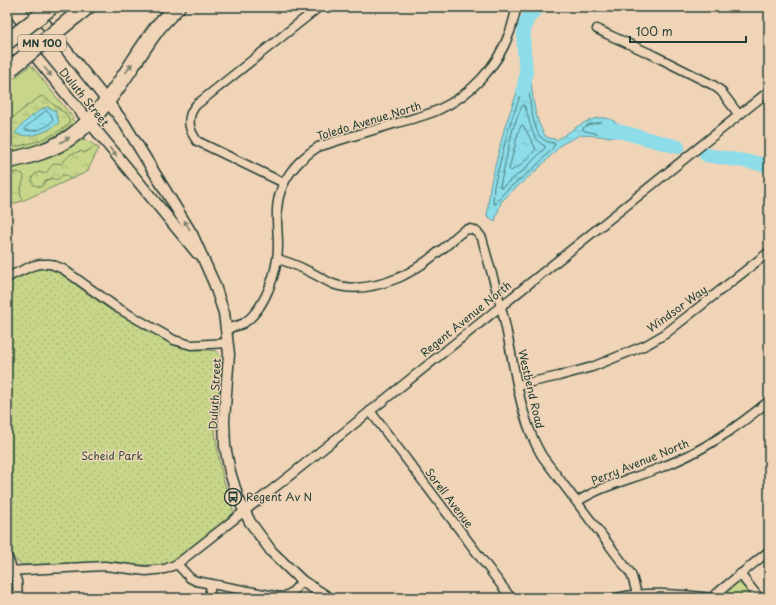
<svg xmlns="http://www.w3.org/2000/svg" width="776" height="605" viewBox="0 0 776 605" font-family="'Playpen Sans',sans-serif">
  <defs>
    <pattern id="forest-crowns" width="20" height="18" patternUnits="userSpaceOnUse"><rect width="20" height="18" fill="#c7d68a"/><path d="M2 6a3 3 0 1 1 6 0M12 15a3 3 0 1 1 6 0" fill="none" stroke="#aab978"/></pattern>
    <pattern id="wetland-marsh" width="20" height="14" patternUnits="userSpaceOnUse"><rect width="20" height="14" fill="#c7d68a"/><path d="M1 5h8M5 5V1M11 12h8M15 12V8" fill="none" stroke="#aab978"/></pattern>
    <pattern id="park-dots" width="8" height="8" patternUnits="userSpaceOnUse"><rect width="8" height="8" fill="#c7d68a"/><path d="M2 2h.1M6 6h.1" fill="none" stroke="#aab978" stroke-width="1.8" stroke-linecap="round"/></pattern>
    <pattern id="water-ripples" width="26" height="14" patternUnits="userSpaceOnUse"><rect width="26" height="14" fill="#8cdce9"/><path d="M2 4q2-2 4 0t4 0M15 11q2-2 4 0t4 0" fill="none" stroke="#78bec8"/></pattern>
  </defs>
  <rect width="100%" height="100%" fill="#f0d4b7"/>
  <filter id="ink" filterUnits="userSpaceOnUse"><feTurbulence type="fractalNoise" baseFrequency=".025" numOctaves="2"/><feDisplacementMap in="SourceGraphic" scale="8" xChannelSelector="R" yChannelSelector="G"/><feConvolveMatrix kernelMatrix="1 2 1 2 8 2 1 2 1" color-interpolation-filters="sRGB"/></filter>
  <g filter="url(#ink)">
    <g fill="#c7d68a" stroke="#738a5f">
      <path d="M 31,65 L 73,118 L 72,119 L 75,123 C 54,139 32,148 7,155 L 7,148 C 29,145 51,138 69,124 L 69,120 L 59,108 L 39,97 L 35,101 L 25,107 L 20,113 L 15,116 L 7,124 L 7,84 Z"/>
      <path d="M 85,139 L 85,141 L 90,142 L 97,147 L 83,153 L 71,154 L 61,164 L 45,174 L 39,172 L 45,181 L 63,174 L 71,179 L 22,201 L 20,191 L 24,178 L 17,172 L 7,175 L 7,168 C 22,165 38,162 52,156 C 63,151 73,141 85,139 Z"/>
      <polygon points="737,583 742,584 753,598 736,598 727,596 726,593"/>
    </g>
    <g fill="url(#forest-crowns)" stroke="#738a5f">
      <path d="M 94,147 L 97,147 L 99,148 L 87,172 L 71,179 L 63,174 C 60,179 57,181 52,178 L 45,181 L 44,184 L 41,187 L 34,185 L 32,182 L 32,178 L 35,174 L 39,172 L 45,174 C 50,170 51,160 61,164 L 71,154 L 81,151 L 84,153 Z"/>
      <polygon points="17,172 23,174 24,178 20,191 22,201 7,206 7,175"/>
    </g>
    <path fill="url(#wetland-marsh)" stroke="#738a5f" fill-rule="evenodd" d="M 42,96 C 51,100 57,110 66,113 L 69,120 L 69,124 C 52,138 29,145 7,148 C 7,141 5,129 8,123 C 9,120 38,97 42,96 ZM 43,108 L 50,108 L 56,114 L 58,121 C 47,133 34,136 18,135 L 22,125 Z"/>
    <polygon fill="url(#park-dots)" stroke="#738a5f" points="41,268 46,268 60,273 106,307 176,346 196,350 207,350 217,351 221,358 222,364 216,416 215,432 218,454 223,479 234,513 174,561 161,565 133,565 117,562 23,565 15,560 7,547 7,283 32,271"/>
    <g fill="url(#water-ripples)" stroke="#609ca1">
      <path d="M 524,73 L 530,73 C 533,95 533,118 546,137 L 557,140 C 573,130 595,110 614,121 C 617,123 620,127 623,130 L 615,137 L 580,135 L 562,144 L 538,169 L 511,192 L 501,202 L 495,221 L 487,216 L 490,186 L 505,126 Z"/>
      <path d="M 47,107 L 56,111 L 56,114 L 59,122 C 48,132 29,140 15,133 C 21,125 37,110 47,107 Z"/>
    </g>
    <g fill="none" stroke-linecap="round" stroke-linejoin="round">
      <g stroke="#4b7d7c" stroke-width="1">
        <path d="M 526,83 L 528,85 C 530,98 532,133 544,140 C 547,142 551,142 554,143 L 555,145 C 547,155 538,165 528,173 C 518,182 502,191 496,204 L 494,204 L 493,202 L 494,186 L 509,127 L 524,85 Z"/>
        <path d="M 524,105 C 531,118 529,139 545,146 L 545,148 L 525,169 L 501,188 L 500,186 L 513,128 L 522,106 Z"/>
        <path d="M 46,111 L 51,114 L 53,120 C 48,128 34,133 25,130 L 25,128 Z"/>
        <path d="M 602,122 L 611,125 L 616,129 L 616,131 C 610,136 589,133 583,130 L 583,128 L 588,125 Z"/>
        <polygon points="523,125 536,149 521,165 511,171 509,169 519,130 521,126"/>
      </g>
      <g stroke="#8cdce9" stroke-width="14">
        <path d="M 523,91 C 524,85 526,78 526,72 C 525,51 516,21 539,7"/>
        <polyline points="603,129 611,129 678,147"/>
        <polyline points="706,155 769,165"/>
      </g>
      <g stroke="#1f3d34" stroke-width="11">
        <g id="minor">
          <polyline points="597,29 607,34 651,54 713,85 721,91 739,115"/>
          <path d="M 284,183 L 197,141 C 188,129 186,117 196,105 L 319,7"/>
          <path d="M 278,259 C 287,262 297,265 306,270 C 315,274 324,280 333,284 C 354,292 378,286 398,278 C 416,270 431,258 446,246 C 452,241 458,234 465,230 C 473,227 478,232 482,238 C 490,270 501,301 507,333 C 516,375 520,419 542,456 L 631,574 L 633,580 L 637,594"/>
          <polyline points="7,278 14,274 32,266 40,264 51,264 63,269 116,307 174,340 191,345 228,343"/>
          <path d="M 226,329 C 232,327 238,326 244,323 C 266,308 278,270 278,245 C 278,226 274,208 281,190 C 288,171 301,158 318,147 C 344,138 371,131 397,123 C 411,119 425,116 438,110 C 471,95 497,67 509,34 C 513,25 514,16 517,7"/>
          <polyline points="518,385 559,376 592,367 646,345 665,334 769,252"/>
          <polyline points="370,411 511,598"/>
          <path d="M 577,502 C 602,485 634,479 662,467 C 702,452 736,428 769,401"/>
          <polyline points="7,556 17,581 18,598"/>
          <polyline points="177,564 292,474 769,91"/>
          <path d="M 7,571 L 105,566 L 146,571 L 165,569 L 177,564 L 190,578 L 196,581 L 280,597 C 291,596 295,589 302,581"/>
          <polyline points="740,574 759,598"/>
          <polyline points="209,598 211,584"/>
          <path d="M 615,598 C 647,591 680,594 713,598"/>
          <polyline points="711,598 769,551"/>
        </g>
      </g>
      <g stroke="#1f3d34" stroke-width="13">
        <g id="tertiary">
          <polyline points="32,7 107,101 124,123 192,234 214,283 224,313 229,354 224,420 225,446 230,472 238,498 250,522 272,552 302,581 329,598"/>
          <polyline points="7,22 197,253"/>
        </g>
      </g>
      <g stroke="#1f3d34" stroke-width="18">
        <g id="motorway">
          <polyline points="74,17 87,7"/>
          <path d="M 7,161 C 30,156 53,150 72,136 C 110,108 130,64 158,27 C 164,20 171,13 177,7"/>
        </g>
      </g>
      <use href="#minor" stroke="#f0d4b7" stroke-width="8"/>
      <use href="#tertiary" stroke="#f0d4b7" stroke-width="10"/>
      <use href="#motorway" stroke="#f0d4b7" stroke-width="15"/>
      <g stroke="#1f3d34" stroke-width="18" stroke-linecap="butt">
        <g id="motorway-bridge">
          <polyline points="7,42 51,7"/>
          <polyline points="11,68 74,17"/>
        </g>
      </g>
      <use href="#motorway-bridge" stroke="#f0d4b7" stroke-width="15"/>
    </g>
    <defs><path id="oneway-solid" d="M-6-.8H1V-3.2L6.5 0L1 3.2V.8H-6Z"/></defs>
    <g fill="#7d816f">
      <use href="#oneway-solid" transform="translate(129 68) rotate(-56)"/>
      <use href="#oneway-solid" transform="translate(48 72) rotate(51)"/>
      <use href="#oneway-solid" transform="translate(65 140) rotate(-30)"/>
      <use href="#oneway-solid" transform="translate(113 152) rotate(51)"/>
      <use href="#oneway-solid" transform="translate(187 225) rotate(-121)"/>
    </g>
  </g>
  <defs>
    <g id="bus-ring" transform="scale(0.9)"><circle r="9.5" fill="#f0d4b7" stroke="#1f3d34" stroke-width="1.5"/><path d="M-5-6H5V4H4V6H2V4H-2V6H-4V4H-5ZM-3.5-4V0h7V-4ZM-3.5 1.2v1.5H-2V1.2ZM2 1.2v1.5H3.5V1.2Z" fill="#1f3d34"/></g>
  </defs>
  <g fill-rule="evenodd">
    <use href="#bus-ring" x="233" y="497"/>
  </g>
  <g text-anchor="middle" stroke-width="3" stroke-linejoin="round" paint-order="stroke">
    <rect fill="#f0d4b7" stroke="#5e6a5b" stroke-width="1" x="18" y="35" width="48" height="16" rx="3"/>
    <g font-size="10" font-weight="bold" fill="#1f3d34">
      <text x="42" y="47">MN 100</text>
    </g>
    <g font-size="11" fill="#1f3d34" stroke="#f0d4b7">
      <text transform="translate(84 97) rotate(51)" y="4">Duluth Street</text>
      <text transform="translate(369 121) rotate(-17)" y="4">Toledo Avenue North</text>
      <text transform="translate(677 309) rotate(-36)" y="4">Windsor Way</text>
      <text transform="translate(466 319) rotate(-39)" y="4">Regent Avenue North</text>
      <text transform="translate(531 389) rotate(77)" y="4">Westbend Road</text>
      <text transform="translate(215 394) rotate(-87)" y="4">Duluth Street</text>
      <text transform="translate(640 462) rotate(-22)" y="4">Perry Avenue North</text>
      <text transform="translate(449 498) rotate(53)" y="4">Sorell Avenue</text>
    </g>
    <g font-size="11" fill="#304c3d" stroke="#f0d4b7">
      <text x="112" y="460">Scheid Park</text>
    </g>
    <g font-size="11" fill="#1f3d34" stroke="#f0d4b7" text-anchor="start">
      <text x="246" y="501">Regent Av N</text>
    </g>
  </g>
  <rect width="776" height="605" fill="none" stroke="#f0d4b7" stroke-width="24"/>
  <rect x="12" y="12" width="752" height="581" fill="none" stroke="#1f3d34" stroke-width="1.5" filter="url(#ink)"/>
  <path d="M630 36v6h116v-6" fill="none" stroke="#1f3d34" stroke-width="2"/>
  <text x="636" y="36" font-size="12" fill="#1f3d34" stroke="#f0d4b7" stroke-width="3" paint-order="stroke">100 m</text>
</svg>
